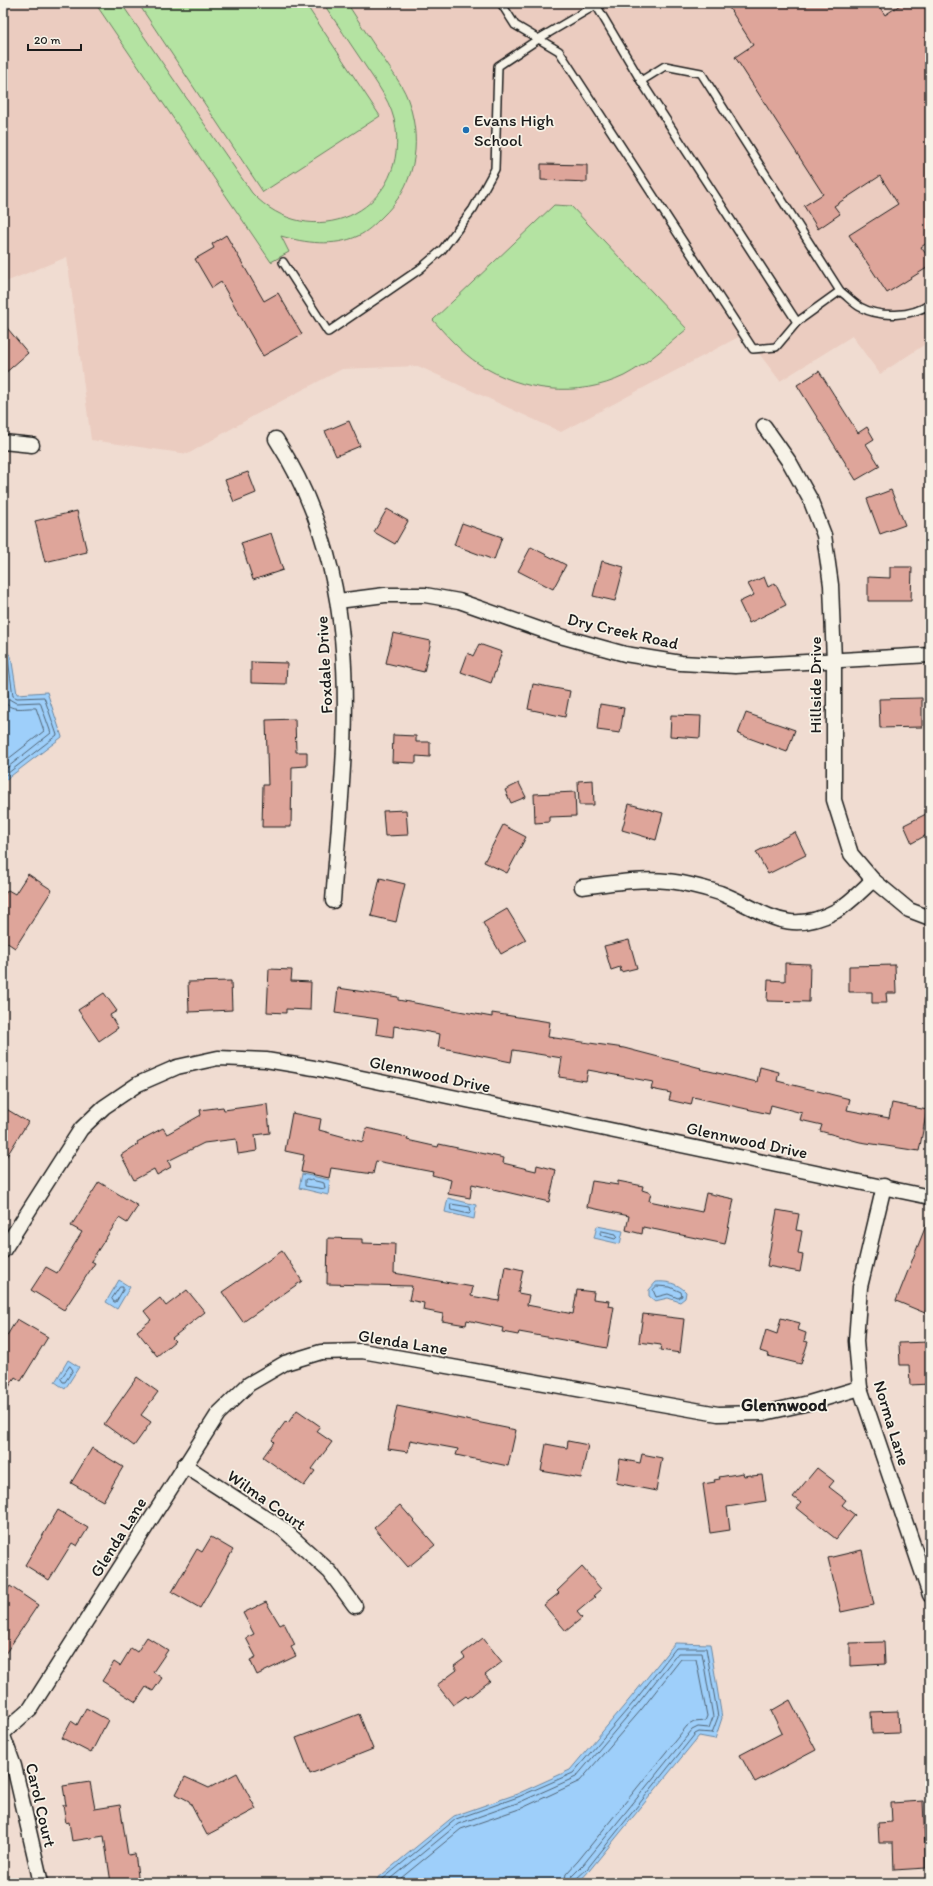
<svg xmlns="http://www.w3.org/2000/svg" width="933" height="1886" viewBox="0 0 933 1886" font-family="Itim,sans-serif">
  <rect width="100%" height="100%" fill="#f0dcd1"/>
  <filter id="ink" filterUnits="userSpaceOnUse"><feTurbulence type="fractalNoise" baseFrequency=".025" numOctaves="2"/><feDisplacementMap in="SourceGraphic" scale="8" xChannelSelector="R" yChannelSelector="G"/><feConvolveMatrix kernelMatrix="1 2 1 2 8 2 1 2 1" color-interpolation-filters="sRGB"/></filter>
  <g filter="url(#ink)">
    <polygon fill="#ebccc0" points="3,3 930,3 930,341 880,374 852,336 780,381 744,334 561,432 418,366 342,369 255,415 188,454 91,440 67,257 3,283"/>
    <g fill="#b4e3a2" stroke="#68805f">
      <path d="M 95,3 L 121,3 L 252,193 C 310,255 406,213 396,129 C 393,104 377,84 364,64 C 350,44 337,23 323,3 L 347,3 C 360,23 373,44 387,64 C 395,76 405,89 409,103 C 423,146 414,187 382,217 C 375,224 367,232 358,236 C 334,247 305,243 281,236 L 289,252 L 271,262 Z"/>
      <polygon points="138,3 305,3 380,116 263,192"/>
      <path d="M 554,205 L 571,206 L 687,329 C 667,345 647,364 624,376 C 578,398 522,392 479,364 C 461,352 447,336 433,320 Z"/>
    </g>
    <g fill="#9ecffa" stroke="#6a87a1">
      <polygon points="3,649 11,656 17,694 47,692 62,737 3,782"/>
      <polygon points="302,1174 330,1180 328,1195 299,1188"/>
      <polygon points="448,1198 476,1205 474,1219 445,1212"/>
      <polygon points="597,1226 623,1231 620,1244 594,1238"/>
      <polygon points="119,1280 130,1287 117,1309 106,1302"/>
      <path d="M 656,1282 C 666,1281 678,1283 686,1292 L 685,1298 L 680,1302 L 668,1298 L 655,1301 L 649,1296 L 649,1290 Z"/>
      <polygon points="68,1360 79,1367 65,1389 55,1382"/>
      <polygon points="675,1643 710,1644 722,1718 715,1739 699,1736 589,1871 578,1883 372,1883 454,1816 517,1794 570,1770 629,1700"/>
    </g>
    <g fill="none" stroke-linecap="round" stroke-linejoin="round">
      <g stroke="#506475" stroke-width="1">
        <polyline points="3,654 8,659 13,696 17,698 44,697 57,735 3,777"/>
        <polyline points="3,662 9,699 16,703 40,702 51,733 3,771"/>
        <path d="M 3,700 C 11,713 24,707 36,708 L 44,731 L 3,763"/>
        <polygon points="307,1179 324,1183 325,1189 305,1186 305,1180"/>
        <polygon points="451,1204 470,1207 471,1212 469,1214 451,1210"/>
        <polygon points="602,1231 616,1234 617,1237 615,1239 601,1235 600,1233"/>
        <polygon points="657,1286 670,1287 681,1292 682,1296 678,1298 668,1294 656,1297 653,1290"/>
        <polygon points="120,1287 123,1287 123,1290 116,1302 114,1302 112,1299"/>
        <polygon points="70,1366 73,1370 65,1382 63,1382 61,1379"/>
        <polyline points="378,1883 456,1819 518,1797 573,1773 633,1703 676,1648 706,1648 718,1717 712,1733 699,1732 695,1734 587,1869 576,1879 575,1883"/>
        <polyline points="386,1883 458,1824 520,1802 576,1777 636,1706 678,1653 702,1653 713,1717 709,1728 698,1727 692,1730 583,1865 572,1876 570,1883"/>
        <polyline points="395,1883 461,1829 522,1808 580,1781 641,1710 681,1659 696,1659 707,1716 705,1721 694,1722 687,1726 578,1861 566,1874 564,1883"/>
      </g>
    </g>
    <g fill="#dea59a" stroke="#1c1c1c">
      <polygon points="726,3 877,3 885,15 903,3 926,3 930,8 930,241 921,247 930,260 930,266 887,293 849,235 898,204 880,176 834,206 840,214 818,229 804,206 823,194 735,57 753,45"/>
      <polygon points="541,164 587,165 587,182 541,180"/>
      <polygon points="226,235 264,301 278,293 302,334 263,356 221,282 212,288 195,259 214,248 212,244"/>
      <polygon points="3,323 28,353 3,375"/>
      <polygon points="819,371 858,433 867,427 874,439 866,444 880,466 856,480 797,385"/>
      <polygon points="349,421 360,446 336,456 325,431"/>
      <polygon points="248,472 256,493 234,502 225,480"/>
      <polygon points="891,490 905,525 880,534 867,499"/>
      <polygon points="387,509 408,521 395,544 374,532"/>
      <polygon points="77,511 87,552 45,562 35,521"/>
      <polygon points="462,523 502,537 494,560 454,545"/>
      <polygon points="271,533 283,570 253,580 241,543"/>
      <polygon points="531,547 566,565 553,589 518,571"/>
      <polygon points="602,561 624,567 615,601 593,596"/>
      <polygon points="890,567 912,567 911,601 868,601 868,577 890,578"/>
      <polygon points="764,577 768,587 775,583 786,605 749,623 739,602 754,595 748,584"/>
      <polygon points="393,633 431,641 424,672 386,663"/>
      <polygon points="479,644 502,652 491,683 461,672 468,653 473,656"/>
      <polygon points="251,662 287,663 286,684 251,683"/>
      <polygon points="533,684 570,691 565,717 528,709"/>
      <polygon points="922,698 922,727 880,728 879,699"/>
      <polygon points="600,704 624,708 620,733 597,730"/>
      <polygon points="746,713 795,730 787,752 738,734"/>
      <polygon points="671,715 701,716 700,738 670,736"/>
      <polygon points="295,719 296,752 307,752 307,766 292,767 291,827 262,827 263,785 268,785 266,720"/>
      <polygon points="393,735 416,736 416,742 430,742 430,757 416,756 416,763 392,762"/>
      <polygon points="593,780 594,805 579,805 578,781"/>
      <polygon points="519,783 526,797 511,803 505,790"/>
      <polygon points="575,792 576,816 549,817 549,822 535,823 534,794"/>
      <polygon points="629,804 663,813 656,840 622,830"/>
      <polygon points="406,810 408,835 385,836 383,811"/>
      <polygon points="930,812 930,833 912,843 904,825"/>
      <polygon points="503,825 526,837 507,873 484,862"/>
      <polygon points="795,832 806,855 768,874 756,852"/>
      <polygon points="28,874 52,890 15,948 3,940 3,897 8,890 15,894"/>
      <polygon points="380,878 405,884 396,922 371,916"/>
      <polygon points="507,909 526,940 501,954 483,923"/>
      <polygon points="629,940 637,968 621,972 620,967 611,970 604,946"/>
      <polygon points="785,963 810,964 809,1002 767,1001 768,980 785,981"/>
      <polygon points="895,965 896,993 886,993 887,1003 872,1003 872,992 849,992 849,966"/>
      <polygon points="269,969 292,970 291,981 311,982 310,1010 286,1009 286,1013 267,1012"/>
      <polygon points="231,981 232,1010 189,1012 188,982"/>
      <polygon points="338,988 398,997 398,1000 492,1017 492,1013 550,1022 548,1037 624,1048 701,1068 700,1069 757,1082 760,1067 779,1072 777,1081 850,1099 847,1110 889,1118 892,1103 927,1110 919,1151 860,1142 820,1131 822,1125 800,1120 802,1113 771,1105 769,1114 693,1097 691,1105 669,1100 671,1093 651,1089 653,1082 588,1070 586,1081 559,1077 562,1058 513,1050 511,1062 438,1047 440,1034 394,1026 393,1037 376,1034 378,1019 335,1013"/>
      <polygon points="104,993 117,1011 110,1015 118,1028 99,1041 78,1010"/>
      <polygon points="267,1104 270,1133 255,1135 257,1151 238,1154 236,1139 204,1143 168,1161 171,1167 157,1175 154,1169 134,1180 121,1155 138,1144 137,1142 163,1128 167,1134 201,1115 200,1110 223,1107 224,1110"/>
      <polygon points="3,1107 28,1122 3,1162"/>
      <polygon points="292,1113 321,1119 319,1130 363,1142 366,1128 399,1135 408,1138 407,1140 438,1147 439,1144 504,1158 503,1163 536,1171 537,1165 556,1170 549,1202 472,1184 470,1198 448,1194 451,1180 432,1175 433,1172 376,1161 373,1174 331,1168 329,1178 301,1172 304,1155 285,1151"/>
      <polygon points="592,1181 618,1185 618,1181 643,1186 642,1190 651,1193 649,1201 702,1212 706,1193 734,1199 725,1244 643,1227 642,1234 626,1230 629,1216 587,1207"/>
      <polygon points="99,1182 138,1206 127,1223 119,1218 91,1261 95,1263 64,1310 31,1290 46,1267 57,1273 82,1232 71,1226"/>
      <polygon points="777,1210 799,1214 796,1230 802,1231 798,1254 803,1255 800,1272 767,1266"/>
      <polygon points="929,1218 930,1300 925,1313 896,1301"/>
      <polygon points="328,1238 362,1239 362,1243 395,1244 394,1273 473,1287 471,1296 499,1301 505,1266 523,1270 518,1293 529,1295 527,1305 573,1314 577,1290 594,1292 593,1299 609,1301 608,1306 614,1307 607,1348 519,1332 518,1335 502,1332 503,1328 467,1320 466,1325 442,1321 443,1314 423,1310 424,1303 409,1300 412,1286 327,1284"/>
      <polygon points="282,1251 302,1281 243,1322 222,1292"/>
      <polygon points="187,1290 205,1312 172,1338 175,1341 157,1356 137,1331 151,1320 144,1311 160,1298 166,1306"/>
      <polygon points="643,1314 684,1319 680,1353 660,1350 661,1345 639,1342"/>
      <polygon points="781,1318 800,1323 798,1330 806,1333 804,1341 808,1342 801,1364 768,1356 769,1354 760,1351 766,1330 777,1334"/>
      <polygon points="17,1319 48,1337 21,1381 15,1377 3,1397 3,1342"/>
      <polygon points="930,1342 930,1384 910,1385 909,1365 900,1365 899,1343"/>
      <polygon points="137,1377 158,1392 141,1415 151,1422 134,1446 104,1424"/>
      <polygon points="397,1406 516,1430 508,1466 456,1455 458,1449 410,1440 408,1452 388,1449"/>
      <polygon points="297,1410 320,1426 316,1431 332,1442 312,1469 315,1471 304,1486 263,1457 274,1442 272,1440 286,1421 288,1423"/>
      <polygon points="568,1441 588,1445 581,1478 541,1471 546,1444 567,1448"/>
      <polygon points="92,1448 123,1467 103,1501 71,1483"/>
      <polygon points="642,1454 662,1458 656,1491 616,1483 620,1459 640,1463"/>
      <polygon points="817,1468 834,1481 829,1487 846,1500 842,1505 855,1515 836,1539 797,1508 801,1503 793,1497"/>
      <polygon points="743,1473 744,1476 751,1475 751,1476 762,1475 766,1501 727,1507 730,1530 710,1533 703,1484 715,1482 714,1480 720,1479 719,1477"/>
      <polygon points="400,1505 435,1545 408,1567 374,1528"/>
      <polygon points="58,1510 88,1528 77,1546 72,1543 49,1580 25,1565"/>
      <polygon points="211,1537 233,1550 200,1608 172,1592 197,1549 202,1552"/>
      <polygon points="862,1550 874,1605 841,1612 828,1558"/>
      <polygon points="582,1567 601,1589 593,1596 595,1597 577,1612 582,1618 566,1631 544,1605 559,1593 557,1591"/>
      <polygon points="10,1586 38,1605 3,1657 3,1597"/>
      <polygon points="266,1602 280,1625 284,1623 295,1645 291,1647 296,1656 257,1675 250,1660 256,1657 246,1638 254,1634 243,1613"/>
      <polygon points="147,1637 168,1650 153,1672 162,1678 153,1691 146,1687 136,1702 102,1681 114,1662 120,1666 131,1648 137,1652"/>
      <polygon points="483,1638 502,1662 485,1675 490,1681 468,1698 466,1696 453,1705 437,1685 457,1670 454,1666 465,1658 462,1654"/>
      <polygon points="884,1642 885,1664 850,1666 850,1643"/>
      <polygon points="790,1700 816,1750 755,1782 740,1755 782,1733 771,1711"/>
      <polygon points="86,1708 108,1720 91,1753 62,1738 71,1721 77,1725"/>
      <polygon points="898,1711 899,1733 872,1734 871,1712"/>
      <polygon points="359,1714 373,1749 310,1774 296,1738"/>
      <polygon points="237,1773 256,1809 207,1835 189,1801 176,1794 185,1777 209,1788"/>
      <polygon points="90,1782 95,1809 120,1805 128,1855 135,1854 139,1883 111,1883 104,1836 72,1841 69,1822 66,1823 63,1805 66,1805 63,1786"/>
      <polygon points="923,1801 926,1868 894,1870 893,1843 879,1843 878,1823 892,1822 891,1803"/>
    </g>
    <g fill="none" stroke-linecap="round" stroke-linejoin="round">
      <g stroke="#1c1c1c" stroke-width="10">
        <g id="service">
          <polyline points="501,3 515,25 559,51 753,349 776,347 797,322"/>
          <path d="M 641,81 L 665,66 L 701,73 L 840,291 C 847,296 853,303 860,307 C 880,318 912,317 930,304"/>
          <polyline points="283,262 328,332 420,269 442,250 473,209 495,169 498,66 540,38 596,5 641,81 797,322 840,291"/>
        </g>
      </g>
      <g stroke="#1c1c1c" stroke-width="17">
        <g id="minor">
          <polyline points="764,426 790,463 810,499 824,535 831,585 834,661 834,800 851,854 873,880 909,910 930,918"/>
          <path d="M 276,439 C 369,584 345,738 333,901"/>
          <polyline points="3,442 32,445"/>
          <polyline points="338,601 385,595 425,595 459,601 553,634 625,654 681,663 735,666 930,655"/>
          <path d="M 582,887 C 619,882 654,876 691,885 C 700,887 711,890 720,893 C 764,910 786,938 836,911 C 850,903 862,890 873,880"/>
          <polyline points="884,1186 860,1287 856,1341 860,1388 930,1595"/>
          <polyline points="3,1251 81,1129 104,1107 138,1084 177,1067 218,1058 266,1060 314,1068 930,1197"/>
          <polyline points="184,1465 283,1529 330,1572 355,1606"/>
          <polyline points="3,1733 30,1709 218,1414 249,1384 285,1363 321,1352 362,1351 718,1414 764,1413 809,1403 860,1388"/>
          <polyline points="3,1736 14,1766 41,1883"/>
        </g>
      </g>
      <use href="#service" stroke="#f7f3e8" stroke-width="7"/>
      <use href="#minor" stroke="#f7f3e8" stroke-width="14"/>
    </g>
  </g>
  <circle fill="#1f6fb2" stroke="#f7f3e8" stroke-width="1.5" cx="466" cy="130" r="4"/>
  <g text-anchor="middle" stroke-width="3.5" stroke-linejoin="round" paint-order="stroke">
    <g font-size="17" fill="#1c1c1c" stroke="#f7f3e8" text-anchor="start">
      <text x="474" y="126">Evans High<tspan x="474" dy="20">School</tspan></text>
    </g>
    <g font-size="17" fill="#1c1c1c" stroke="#f7f3e8">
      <text transform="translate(623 631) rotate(13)" y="6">Dry Creek Road</text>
      <text transform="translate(324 665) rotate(-93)" y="6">Foxdale Drive</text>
      <text transform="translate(815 685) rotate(-90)" y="6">Hillside Drive</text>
      <text transform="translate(430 1074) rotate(12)" y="6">Glennwood Drive</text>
      <text transform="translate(747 1140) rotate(12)" y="6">Glennwood Drive</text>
      <text transform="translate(403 1342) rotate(9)" y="6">Glenda Lane</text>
      <text transform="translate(892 1423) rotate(73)" y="6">Norma Lane</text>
      <text transform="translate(267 1500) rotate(35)" y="6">Wilma Court</text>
      <text transform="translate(118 1537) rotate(-58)" y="6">Glenda Lane</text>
      <text transform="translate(41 1805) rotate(77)" y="6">Carol Court</text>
    </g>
    <g font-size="18" font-weight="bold" fill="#1c1c1c" stroke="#f7f3e8">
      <text x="784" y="1411">Glennwood</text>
    </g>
  </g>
  <rect width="933" height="1886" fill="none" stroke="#f7f3e8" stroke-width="16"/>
  <rect x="8" y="8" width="917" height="1870" fill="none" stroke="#1c1c1c" stroke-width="1.5" filter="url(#ink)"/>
  <path d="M28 44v6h53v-6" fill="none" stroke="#1c1c1c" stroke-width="2"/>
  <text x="34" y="44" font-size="12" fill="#1c1c1c" stroke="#f7f3e8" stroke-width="3" paint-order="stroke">20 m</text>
</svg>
